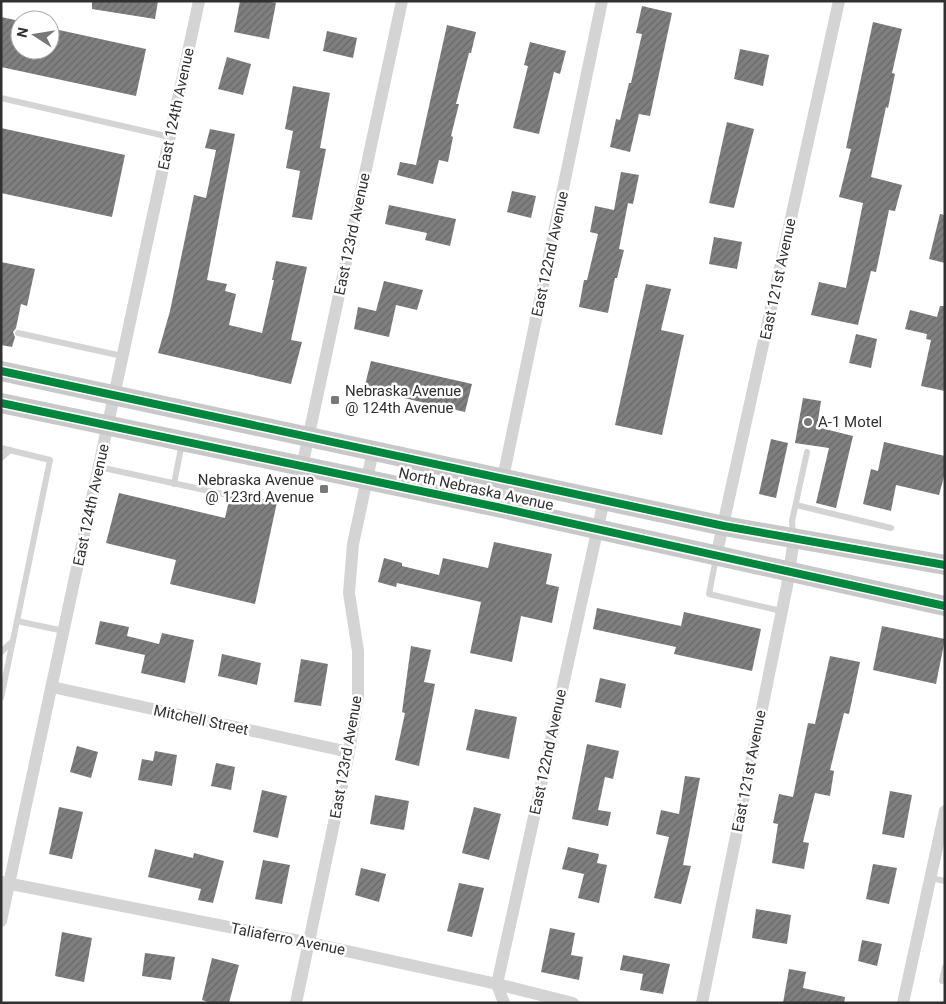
<svg xmlns="http://www.w3.org/2000/svg" width="946" height="1004" viewBox="0 0 946 1004" font-family="Roboto,sans-serif">
  <defs>
    <pattern id="building-hatch" width="6" height="6" patternUnits="userSpaceOnUse" patternTransform="scale(1.25)"><rect width="6" height="6" fill="#7f7f7f"/><path d="M-1 1l2-2M0 6l6-6M5 7l2-2" fill="none" stroke="#686868"/></pattern>
  </defs>
  <rect width="100%" height="100%" fill="#fff"/>
  <g fill="url(#building-hatch)">
    <polygon points="92,1 158,1 155,19 92,9"/>
    <polygon points="240,1 267,1 276,3 269,39 234,32"/>
    <polygon points="642,6 672,13 650,116 639,114 630,152 610,147 616,119 620,120 629,83 631,83 642,34 636,33"/>
    <polygon points="1,17 20,21 20,50 50,50 50,28 146,49 136,96 1,67"/>
    <polygon points="873,22 902,29 892,73 895,74 888,108 886,107 871,177 902,185 895,211 889,210 876,272 871,271 858,325 811,315 819,282 846,288 863,203 839,197 851,149 846,148"/>
    <polygon points="447,25 476,32 471,53 469,53 456,104 459,104 451,136 453,137 448,162 439,160 433,184 397,175 400,162 416,165"/>
    <polygon points="327,31 357,38 353,58 323,51"/>
    <polygon points="530,42 566,51 560,74 554,72 539,134 513,128 528,66 524,65"/>
    <polygon points="740,49 769,55 763,86 734,79"/>
    <polygon points="227,57 251,64 243,95 218,89"/>
    <polygon points="293,86 330,93 320,148 326,149 312,220 292,217 300,171 286,168 293,131 285,129"/>
    <polygon points="727,122 754,129 734,208 709,203"/>
    <polygon points="1,128 125,155 112,217 1,193"/>
    <polygon points="210,129 235,134 207,280 227,284 225,291 236,294 229,325 262,333 274,280 272,280 276,261 307,267 291,340 302,342 291,384 158,353 170,311 194,195 206,198 216,150 205,148"/>
    <polygon points="621,172 639,175 633,204 628,203 619,249 624,250 617,278 615,278 608,313 579,307 584,280 587,280 598,234 590,232 595,206 614,210"/>
    <polygon points="512,191 536,196 531,218 507,212"/>
    <polygon points="389,205 456,219 450,246 425,240 427,233 385,224"/>
    <polygon points="940,214 945,215 945,263 929,259"/>
    <polygon points="714,237 742,242 737,269 709,264"/>
    <polygon points="1,262 35,269 27,306 21,304 16,328 13,332 15,337 12,347 1,345"/>
    <polygon points="384,281 423,290 417,310 396,305 389,337 354,329 358,307 376,311"/>
    <polygon points="646,284 671,289 661,330 684,335 662,435 615,425"/>
    <polygon points="940,306 945,306 945,391 921,386 931,340 926,339 927,334 905,329 910,310 937,317"/>
    <polygon points="856,334 877,339 871,368 849,363"/>
    <polygon points="371,361 472,384 465,412 364,389"/>
    <polygon points="803,398 821,401 817,427 853,436 836,508 816,503 829,448 795,443"/>
    <polygon points="771,439 788,443 776,498 759,494"/>
    <polygon points="884,442 945,456 945,473 939,495 896,485 891,511 863,504 871,469 878,471"/>
    <polygon points="231,492 277,502 255,604 170,584 176,560 106,543 119,493 225,518"/>
    <polygon points="494,542 552,554 546,584 559,587 552,623 521,616 512,662 470,653 481,602 397,583 396,587 378,582 384,558 402,563 402,566 439,575 443,558 488,568"/>
    <polygon points="597,608 681,626 684,612 761,629 752,671 674,654 676,647 593,629"/>
    <polygon points="100,621 129,627 127,636 159,644 162,633 194,640 185,683 141,673 145,655 95,644"/>
    <polygon points="882,626 945,639 936,684 873,670"/>
    <polygon points="411,646 431,650 424,682 435,684 419,766 395,760 405,713 402,712"/>
    <polygon points="222,654 261,663 257,685 218,676"/>
    <polygon points="830,656 860,662 849,714 844,713 830,770 834,771 830,796 815,793 803,842 809,843 804,869 772,863 778,824 773,823 779,794 793,797 808,723 815,724"/>
    <polygon points="301,659 328,664 321,706 294,702"/>
    <polygon points="600,678 626,684 621,708 595,702"/>
    <polygon points="475,709 517,717 509,759 466,750"/>
    <polygon points="587,744 619,751 613,779 605,777 598,810 611,812 608,826 572,819"/>
    <polygon points="77,746 98,752 91,778 70,772"/>
    <polygon points="155,751 177,755 172,786 138,780 142,759 153,761"/>
    <polygon points="216,763 235,767 231,790 211,786"/>
    <polygon points="685,776 700,778 683,865 691,866 681,904 654,898 669,837 656,834 661,810 679,814"/>
    <polygon points="262,790 287,796 278,838 253,832"/>
    <polygon points="890,791 912,795 904,838 882,834"/>
    <polygon points="375,795 409,801 404,830 370,824"/>
    <polygon points="59,807 83,812 72,859 49,854"/>
    <polygon points="474,807 501,814 489,860 462,853"/>
    <polygon points="568,847 599,854 597,863 607,865 599,903 578,898 584,874 562,869"/>
    <polygon points="155,849 193,858 194,853 224,861 213,903 198,900 201,889 148,877"/>
    <polygon points="263,860 290,865 282,904 255,899"/>
    <polygon points="873,864 897,868 889,904 866,899"/>
    <polygon points="361,868 386,874 379,902 355,895"/>
    <polygon points="459,883 484,888 472,937 447,931"/>
    <polygon points="756,909 791,915 787,944 752,938"/>
    <polygon points="550,928 575,933 571,955 583,957 579,980 541,972"/>
    <polygon points="62,932 92,938 84,982 55,976"/>
    <polygon points="862,940 882,944 877,966 858,961"/>
    <polygon points="145,953 175,957 171,980 142,976"/>
    <polygon points="623,955 670,964 663,994 640,990 643,974 620,970"/>
    <polygon points="212,958 239,965 229,1003 211,1003 202,1000"/>
    <polygon points="789,969 806,972 803,988 845,997 844,1003 783,1003"/>
  </g>
  <g fill="none" stroke-linecap="round" stroke-linejoin="round">
    <g stroke="#d4d4d4" stroke-width="6">
      <polyline points="1,98 170,137"/>
      <polyline points="18,333 122,356"/>
      <polyline points="1,448 50,460 17,621 64,631"/>
      <polyline points="1,458 10,450"/>
      <polyline points="99,467 223,494"/>
      <polyline points="174,484 182,443"/>
      <polyline points="796,505 891,528"/>
      <polyline points="793,535 792,521 807,452"/>
      <polyline points="716,558 709,594 781,611"/>
      <polyline points="1,652 13,641"/>
      <polyline points="1,698 17,621"/>
      <polyline points="930,878 945,881"/>
      <polyline points="942,981 945,967"/>
    </g>
    <g stroke="#d4d4d4" stroke-width="12">
      <polyline points="302,467 402,1"/>
      <polyline points="497,507 602,1"/>
      <polyline points="716,557 839,1"/>
      <polyline points="52,687 349,752"/>
      <polyline points="1,882 310,943 497,984 573,1003"/>
      <polyline points="1,921 199,1"/>
      <polyline points="296,1003 349,752 358,698 358,651 349,593 353,544 373,451"/>
      <polyline points="504,1003 497,984 604,500"/>
      <polyline points="702,1003 787,586 794,539"/>
      <polyline points="903,1003 945,811"/>
    </g>
    <g stroke="#c8c8c8" stroke-width="20">
      <polyline points="1,371 724,526 945,565"/>
      <polyline points="1,403 497,507 945,606"/>
    </g>
    <g stroke="#fff" stroke-width="11">
      <g id="cycleway">
        <polyline points="1,371 724,526 945,565"/>
        <polyline points="1,403 497,507 945,606"/>
      </g>
    </g>
    <use href="#cycleway" stroke="#00873e" stroke-width="8"/>
  </g>
  <g fill="#787878" stroke="#fff" stroke-width="2">
    <rect x="330" y="395" width="10" height="10" rx="2.5"/>
    <circle cx="808" cy="422" r="5"/>
    <rect x="319" y="484" width="10" height="10" rx="2.5"/>
  </g>
  <g text-anchor="middle" stroke-width="5" stroke-linejoin="round" paint-order="stroke">
    <g font-size="15" fill="#303030" stroke="#fff">
      <text transform="translate(176 109) rotate(-78)" y="5">East 124th Avenue</text>
      <text transform="translate(352 234) rotate(-78)" y="5">East 123rd Avenue</text>
      <text transform="translate(550 254) rotate(-78)" y="5">East 122nd Avenue</text>
      <text transform="translate(778 279) rotate(-78)" y="5">East 121st Avenue</text>
      <text transform="translate(476 489) rotate(12)" y="5">North Nebraska Avenue</text>
      <text transform="translate(91 505) rotate(-78)" y="5">East 124th Avenue</text>
      <text transform="translate(201 720) rotate(12)" y="5">Mitchell Street</text>
      <text transform="translate(548 752) rotate(-78)" y="5">East 122nd Avenue</text>
      <text transform="translate(346 757) rotate(-80)" y="5">East 123rd Avenue</text>
      <text transform="translate(749 771) rotate(-79)" y="5">East 121st Avenue</text>
      <text transform="translate(288 939) rotate(11)" y="5">Taliaferro Avenue</text>
    </g>
    <g font-size="15" fill="#303030" stroke="#fff" text-anchor="start">
      <text x="345" y="396">Nebraska Avenue<tspan x="345" dy="17">@ 124th Avenue</tspan></text>
      <text x="818" y="427">A-1 Motel</text>
      <text x="314" y="485" text-anchor="end">Nebraska Avenue<tspan x="314" dy="17">@ 123rd Avenue</tspan></text>
    </g>
  </g>
  <rect width="946" height="1004" fill="none" stroke="#303030" stroke-width="5"/>
  <g transform="translate(35 35) rotate(282)"><circle r="24" fill="#ffffff" stroke="#acacac"/>
  <path d="M0-4L9 19L0 12L-9 19Z" fill="#787878"/>
  <text y="-8" font-size="14" font-weight="bold" text-anchor="middle" fill="#303030">N</text>
  </g>
</svg>
